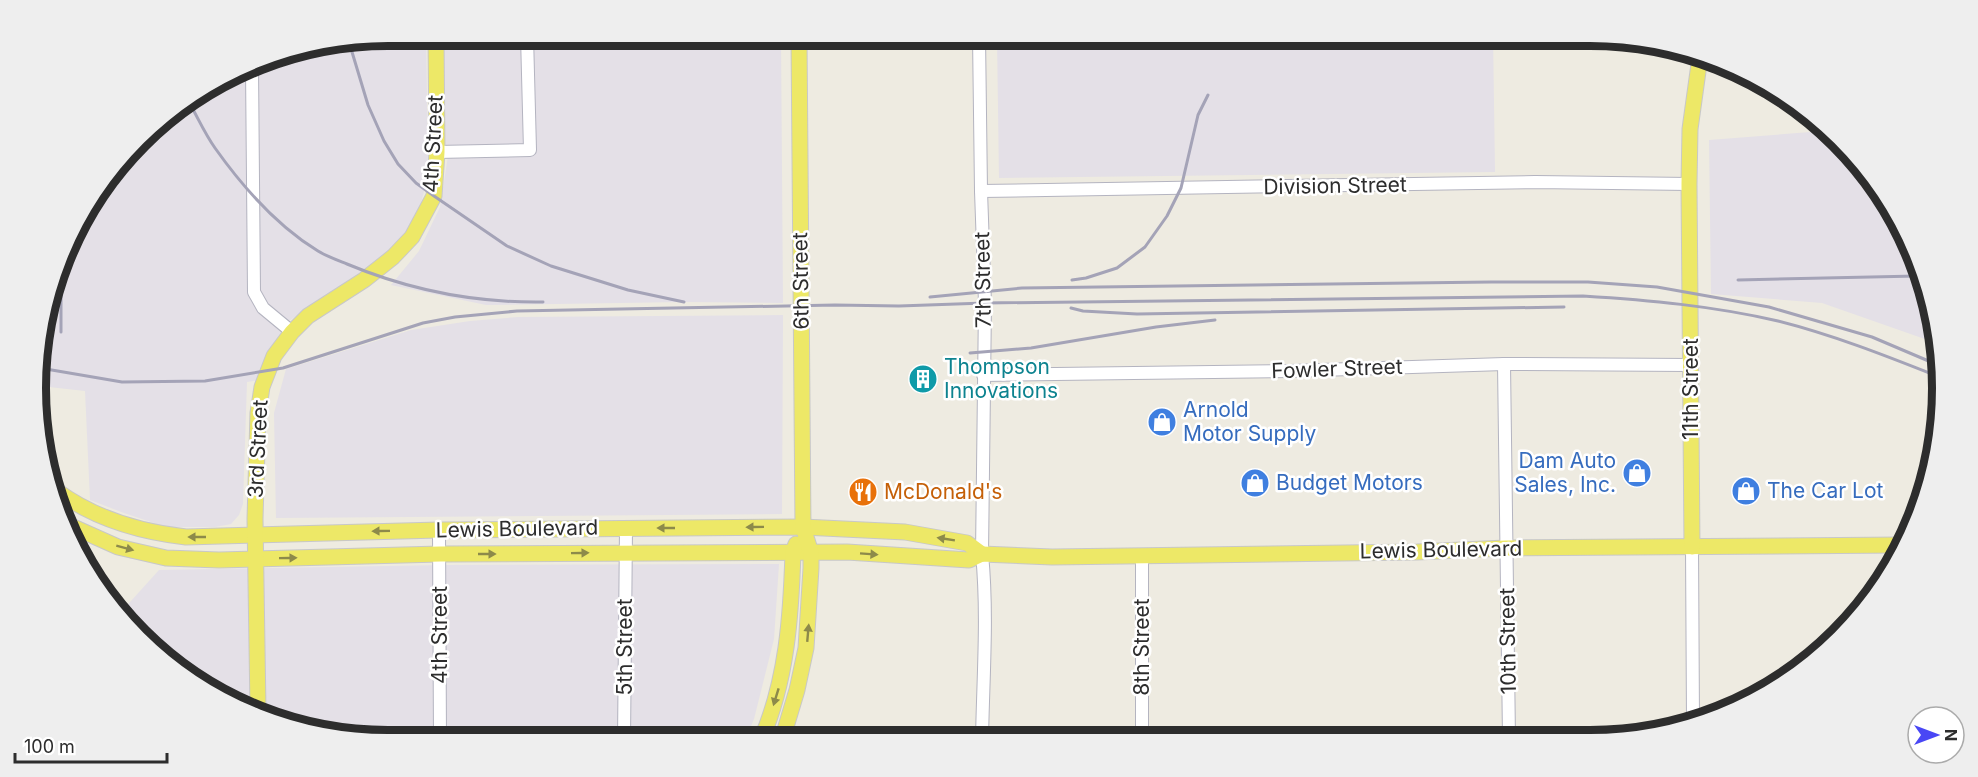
<svg xmlns="http://www.w3.org/2000/svg" width="1978" height="777" viewBox="0 0 1978 777" font-family="Inter,sans-serif">
  <rect width="100%" height="100%" fill="#eeebe1"/>
  <g fill="#e4e0e7">
    <polygon points="388,36 426,36 428,154 427,180 421,203 414,223 388,253 289,321 272,348 259,380 247,382 243,504 239,515 231,524 215,527 166,527 124,513 90,500 85,391 40,386 39,342 83,213 156,123 275,55"/>
    <polygon points="439,36 781,36 783,303 684,302 486,305 391,285 419,251 440,207 448,156 441,155"/>
    <polygon points="997,36 1493,36 1495,172 999,178"/>
    <polygon points="1823,131 1895,213 1939,344 1822,303 1711,294 1709,140"/>
    <polygon points="783,315 782,514 276,518 274,413 286,369 411,330 470,321 518,317"/>
    <polygon points="779,564 774,639 754,719 745,740 389,741 297,729 174,668 121,612 159,570 447,565"/>
  </g>
  <g fill="none" stroke-linecap="round" stroke-linejoin="round">
    <g stroke="#b4b4c0" stroke-width="14">
      <g id="minor">
        <path d="M 979,36 L 981,191 L 985,303 L 982,554 C 988,615 983,678 982,740"/>
        <polyline points="252,68 254,292 263,308 292,332"/>
        <polyline points="437,152 530,150 527,36"/>
        <polyline points="981,191 1535,182 1689,184"/>
        <polyline points="1504,364 1509,738"/>
        <polyline points="983,375 1290,371 1504,364 1691,365"/>
        <polyline points="439,530 440,741"/>
        <polyline points="1692,547 1693,721"/>
        <polyline points="1130,739 1339,734 1418,734 1509,737 1650,734"/>
        <polyline points="1142,739 1142,556"/>
        <polyline points="624,740 626,528"/>
      </g>
    </g>
    <g stroke="#c8c8c8" stroke-width="17">
      <g id="major">
        <path d="M 57,491 C 94,518 141,532 186,537 L 439,530 L 803,527 L 905,532 L 967,543 L 982,554"/>
        <polyline points="71,526 118,547 166,558 219,560 440,554 847,552 969,560 982,554 1052,557 1417,552 1506,548 1900,545"/>
        <polyline points="1692,547 1689,184 1690,129 1700,57"/>
        <polyline points="258,710 255,519 258,413 262,387 274,356 292,332 308,316 364,280 393,257 412,237 434,196 437,152 436,36"/>
        <path d="M 761,740 C 787,680 791,616 793,552 L 796,544"/>
        <polyline points="782,740 797,690 806,648 811,568 811,553 803,527 799,36"/>
      </g>
    </g>
    <use href="#minor" stroke="#fff" stroke-width="12"/>
    <use href="#major" stroke="#ede867" stroke-width="15"/>
    <g stroke="#a4a3b7" stroke-width="3">
      <polyline points="349,42 368,105 384,141 398,164 416,183 434,196 507,246 551,266 628,290 684,302"/>
      <path d="M 190,104 C 198,118 205,134 215,148 C 242,186 277,226 318,251 C 326,256 337,260 347,264 C 409,290 476,303 543,302"/>
      <polyline points="61,278 61,332"/>
      <polyline points="1072,280 1086,278 1117,268 1145,247 1167,216 1181,188 1198,115 1208,95"/>
      <polyline points="1738,280 1917,276"/>
      <polyline points="930,297 1022,288 1491,282 1588,282 1657,287 1769,307 1872,337 1938,365"/>
      <polyline points="1071,308 1083,311 1137,314 1564,307"/>
      <polyline points="47,318 47,332"/>
      <polyline points="970,353 1031,348 1156,327 1215,320"/>
      <path d="M 40,368 L 122,382 L 205,381 L 283,368 L 423,323 L 455,317 L 517,311 L 835,305 L 899,306 L 985,303 L 1583,296 C 1648,300 1714,306 1778,321 C 1833,335 1884,355 1937,376"/>
    </g>
  </g>
  <defs><path id="oneway-solid" d="M-6-.8H1V-3.2L6.5 0L1 3.2V.8H-6Z" transform="scale(1.5)"/></defs>
  <g fill="#8d8a4a">
    <use href="#oneway-solid" transform="translate(755 527) rotate(179)"/>
    <use href="#oneway-solid" transform="translate(666 528) rotate(180)"/>
    <use href="#oneway-solid" transform="translate(381 531) rotate(179)"/>
    <use href="#oneway-solid" transform="translate(197 537) rotate(-180)"/>
    <use href="#oneway-solid" transform="translate(946 539) rotate(-171)"/>
    <use href="#oneway-solid" transform="translate(125 548) rotate(15)"/>
    <use href="#oneway-solid" transform="translate(580 553) rotate(-1)"/>
    <use href="#oneway-solid" transform="translate(487 554)"/>
    <use href="#oneway-solid" transform="translate(869 554) rotate(4)"/>
    <use href="#oneway-solid" transform="translate(288 558) rotate(-1)"/>
    <use href="#oneway-solid" transform="translate(808 633) rotate(-85)"/>
    <use href="#oneway-solid" transform="translate(776 697) rotate(107)"/>
  </g>
  <defs>
    <g id="building-disc" transform="scale(1.5)"><circle r="9.5" fill="#0f9aa8" stroke="#fff"/><path d="M-4-6H4V6H1V3H-1V6H-4ZM-2.5-4.3h1.7v1.8h-1.7ZM.8-4.3h1.7v1.8H.8ZM-2.5-1h1.7V.8h-1.7ZM.8-1h1.7V.8H.8Z" fill="#fff"/></g>
    <g id="shop-disc" transform="scale(1.5)"><circle r="9.5" fill="#3f7fe0" stroke="#fff"/><path d="M-5-2.5h2.3a2.7 3.5 0 0 1 5.4 0H5L5.5 6h-11ZM-1.5-2.5h3a1.5 2.3 0 0 0-3 0Z" fill="#fff"/></g>
    <g id="restaurant-disc" transform="scale(1.5)"><circle r="9.5" fill="#e8710a" stroke="#fff"/><path d="M-5-6h1v4h1v-4h1v4h1v-4h1v5L-1.5 .5V6h-2V.5L-5-1ZM5-6V6H3V1.5H1.5Q1.5-4 5-6Z" fill="#fff"/></g>
  </defs>
  <g fill-rule="evenodd">
    <use href="#building-disc" x="923" y="379"/>
    <use href="#shop-disc" x="1162" y="422"/>
    <use href="#shop-disc" x="1637" y="473"/>
    <use href="#shop-disc" x="1255" y="483"/>
    <use href="#shop-disc" x="1746" y="491"/>
    <use href="#restaurant-disc" x="863" y="492"/>
  </g>
  <g text-anchor="middle" stroke-width="5" stroke-linejoin="round" paint-order="stroke">
    <g font-size="21" fill="#2d2d2d" stroke="#fff">
      <text transform="translate(433 144) rotate(-87)" y="7">4th Street</text>
      <text transform="translate(1335 186) rotate(-1)" y="7">Division Street</text>
      <text transform="translate(983 280) rotate(-91)" y="7">7th Street</text>
      <text transform="translate(801 281) rotate(-91)" y="7">6th Street</text>
      <text transform="translate(1337 369) rotate(-2)" y="7">Fowler Street</text>
      <text transform="translate(1691 389) rotate(-90)" y="7">11th Street</text>
      <text transform="translate(258 449) rotate(-87)" y="7">3rd Street</text>
      <text transform="translate(517 529) rotate(-1)" y="7">Lewis Boulevard</text>
      <text transform="translate(1441 550) rotate(-1)" y="7">Lewis Boulevard</text>
      <text transform="translate(440 635) rotate(-90)" y="7">4th Street</text>
      <text transform="translate(1508 641) rotate(-91)" y="7">10th Street</text>
      <text transform="translate(625 647) rotate(-90)" y="7">5th Street</text>
      <text transform="translate(1142 647) rotate(-90)" y="7">8th Street</text>
    </g>
    <g font-size="21" fill="#0d838f" stroke="#fff" text-anchor="start">
      <text x="944" y="374">Thompson<tspan x="944" dy="24">Innovations</tspan></text>
    </g>
    <g font-size="21" fill="#366cbe" stroke="#fff" text-anchor="start">
      <text x="1183" y="417">Arnold<tspan x="1183" dy="24">Motor Supply</tspan></text>
      <text x="1616" y="468" text-anchor="end">Dam Auto<tspan x="1616" dy="24">Sales, Inc.</tspan></text>
      <text x="1276" y="490">Budget Motors</text>
      <text x="1767" y="498">The Car Lot</text>
    </g>
    <g font-size="21" fill="#c56008" stroke="#fff" text-anchor="start">
      <text x="884" y="499">McDonald's</text>
    </g>
  </g>
  <path d="M0 0H1978V777H0ZM388 46H1590A342 342 0 0 1 1932 388V388A342 342 0 0 1 1590 730H388A342 342 0 0 1 46 388V388A342 342 0 0 1 388 46Z" fill="#eee" fill-rule="evenodd"/>
  <path fill="none" stroke="#2d2d2d" stroke-width="8" d="M388 46H1590A342 342 0 0 1 1932 388V388A342 342 0 0 1 1590 730H388A342 342 0 0 1 46 388V388A342 342 0 0 1 388 46Z"/>
  <g transform="translate(1936 735) rotate(90)"><circle r="28" fill="#ffffff" stroke="#ababab" stroke-width="1.5"/>
  <path d="M0-4.5L10 22L0 15L-10 22Z" fill="#4947f5"/>
  <text y="-9" font-size="16" font-weight="bold" text-anchor="middle" fill="#2d2d2d">N</text>
  </g>
  <path d="M15 753v9h152v-9" fill="none" stroke="#2d2d2d" stroke-width="3"/>
  <text x="24" y="753" font-size="18" fill="#2d2d2d" stroke="#ffffff" stroke-width="4.5" paint-order="stroke">100 m</text>
</svg>
